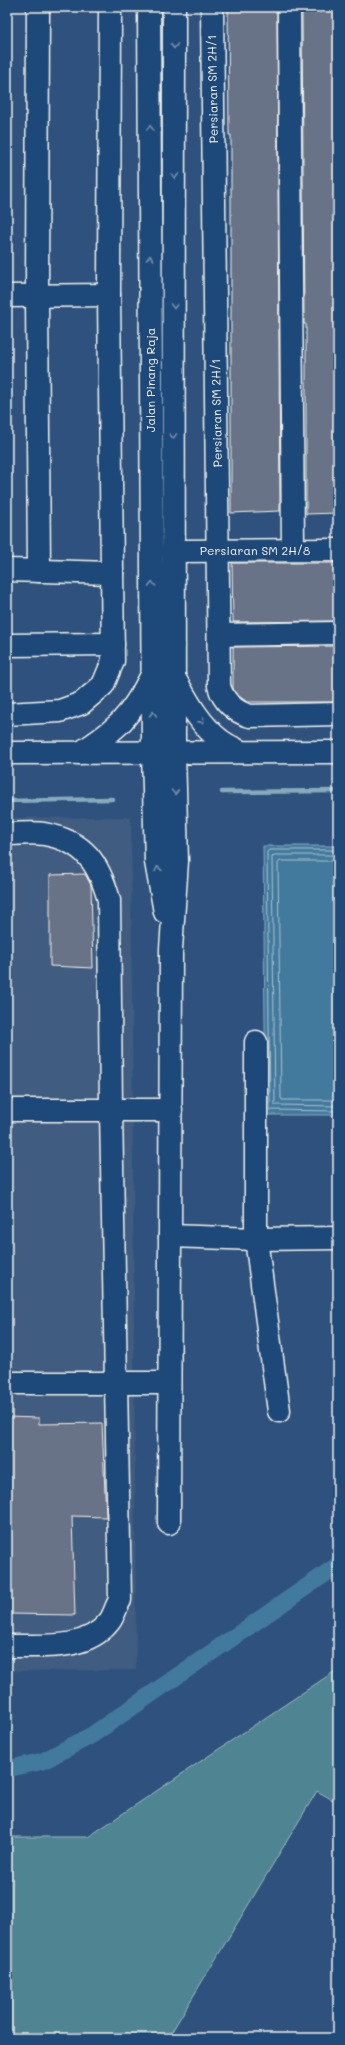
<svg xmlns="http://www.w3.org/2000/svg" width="345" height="2045" viewBox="0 0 345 2045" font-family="Mali,sans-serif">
  <rect width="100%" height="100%" fill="#2e527d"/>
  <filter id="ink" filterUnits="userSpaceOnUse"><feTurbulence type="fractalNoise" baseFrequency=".025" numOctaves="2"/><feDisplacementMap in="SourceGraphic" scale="8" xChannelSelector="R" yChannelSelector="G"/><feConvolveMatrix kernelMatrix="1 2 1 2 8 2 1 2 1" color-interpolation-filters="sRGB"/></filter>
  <g filter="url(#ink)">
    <polygon fill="#405c80" points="131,817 136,1670 7,1671 7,818"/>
    <polygon fill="#4f8492" stroke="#a2babd" points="338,1669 338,1803 317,1791 168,2038 7,2038 7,1837 88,1837"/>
    <polygon fill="#427a9e" stroke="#89aabc" points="263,846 338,846 338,1115 266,1115"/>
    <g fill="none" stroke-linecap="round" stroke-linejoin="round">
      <g stroke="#adc1ca" stroke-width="1">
        <polyline points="338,850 269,850 267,852 270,1110 338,1111"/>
        <polyline points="338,855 274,855 272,857 275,1105 338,1106"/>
        <polyline points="338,861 280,861 278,863 281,1098 282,1100 338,1100"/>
      </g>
      <g stroke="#89aabc" stroke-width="4.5">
        <polyline points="222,792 338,791"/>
        <polyline points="7,801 112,799"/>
      </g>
      <polyline stroke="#427a9e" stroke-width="17" points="7,1769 43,1761 92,1735 338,1565"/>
    </g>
    <g fill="#697388" stroke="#f4f1e8">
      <polygon points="228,7 277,7 280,511 231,513 231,135 229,135"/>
      <polygon points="302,7 338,7 338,513 306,514 306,324 304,324"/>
      <polygon points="232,563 338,563 338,621 233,622"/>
      <polygon points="338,646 338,702 247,702 239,696 233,689 233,647"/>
      <polygon points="85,874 91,885 93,968 50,966 50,875"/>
      <polygon points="7,1417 39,1418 39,1424 102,1423 106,1517 72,1516 75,1615 7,1614"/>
    </g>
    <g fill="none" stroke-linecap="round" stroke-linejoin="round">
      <g stroke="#f4f1e8" stroke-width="25">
        <g id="minor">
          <polyline points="38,7 37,296 39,571"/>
          <path d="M 212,7 L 219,686 C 223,701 235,712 250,716 L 338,714"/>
          <polyline points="289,7 293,550"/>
          <polyline points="7,296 109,295"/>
          <polyline points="172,551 338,550"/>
          <polyline points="7,570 112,573"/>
          <polyline points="219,635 338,633"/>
          <polyline points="7,645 113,644"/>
          <polyline points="7,714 60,711 82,703 103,685 113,661 109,295 110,7"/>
          <polyline points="7,753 338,752"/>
          <polyline points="153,753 156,862 165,912"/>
          <path d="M 7,834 C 19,834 33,832 44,834 C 85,841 99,864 109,900 L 111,1110 L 120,1600 C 116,1606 114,1616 109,1622 C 85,1652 41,1645 7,1646"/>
          <polyline points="256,1042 256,1239 279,1411"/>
          <polyline points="7,1110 171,1110"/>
          <polyline points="170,1236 256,1239 338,1238"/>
          <polyline points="7,1383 169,1383"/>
          <polyline points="169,1523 171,949 177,861 174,753"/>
        </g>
      </g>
      <g stroke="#f4f1e8" stroke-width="25">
        <g id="major">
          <polyline points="149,7 153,753"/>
          <path d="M 174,7 C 175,256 172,504 174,753"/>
          <path d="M 175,679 C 187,700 200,725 220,740 C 226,745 234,748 241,752"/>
          <path d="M 80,753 C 118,729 131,716 151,677"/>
        </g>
      </g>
      <use href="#minor" stroke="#1f4a7a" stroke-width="22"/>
      <use href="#major" stroke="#1f4a7a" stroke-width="22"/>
    </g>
    <defs><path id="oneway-chevron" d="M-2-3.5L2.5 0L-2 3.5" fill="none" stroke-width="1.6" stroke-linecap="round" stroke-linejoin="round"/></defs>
    <g stroke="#748da6">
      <use href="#oneway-chevron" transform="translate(174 46) rotate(90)"/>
      <use href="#oneway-chevron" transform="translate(150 128) rotate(-90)"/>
      <use href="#oneway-chevron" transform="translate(175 176) rotate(90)"/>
      <use href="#oneway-chevron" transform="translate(150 258) rotate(-90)"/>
      <use href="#oneway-chevron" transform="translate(174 306) rotate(90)"/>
      <use href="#oneway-chevron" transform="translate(173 436) rotate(90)"/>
      <use href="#oneway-chevron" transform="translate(152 584) rotate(-90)"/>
      <use href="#oneway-chevron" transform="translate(153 714) rotate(-91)"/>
      <use href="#oneway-chevron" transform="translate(202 721) rotate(51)"/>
      <use href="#oneway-chevron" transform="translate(175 792) rotate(89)"/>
      <use href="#oneway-chevron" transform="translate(158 869) rotate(-100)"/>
    </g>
  </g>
  <g text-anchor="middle" stroke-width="3" stroke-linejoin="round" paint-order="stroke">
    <g font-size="12" fill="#f4f1e8" stroke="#1f4a7a">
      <text transform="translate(213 89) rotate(-91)" y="4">Persiaran SM 2H/1</text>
      <text transform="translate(151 380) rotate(-90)" y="4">Jalan Pinang Raja</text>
      <text transform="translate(217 413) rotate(-91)" y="4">Persiaran SM 2H/1</text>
      <text x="255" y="555">Persiaran SM 2H/8</text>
    </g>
  </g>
  <rect width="345" height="2045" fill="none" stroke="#1f4a7a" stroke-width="24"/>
  <rect x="12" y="12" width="321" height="2021" fill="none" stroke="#f4f1e8" stroke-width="1.5" filter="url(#ink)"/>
</svg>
